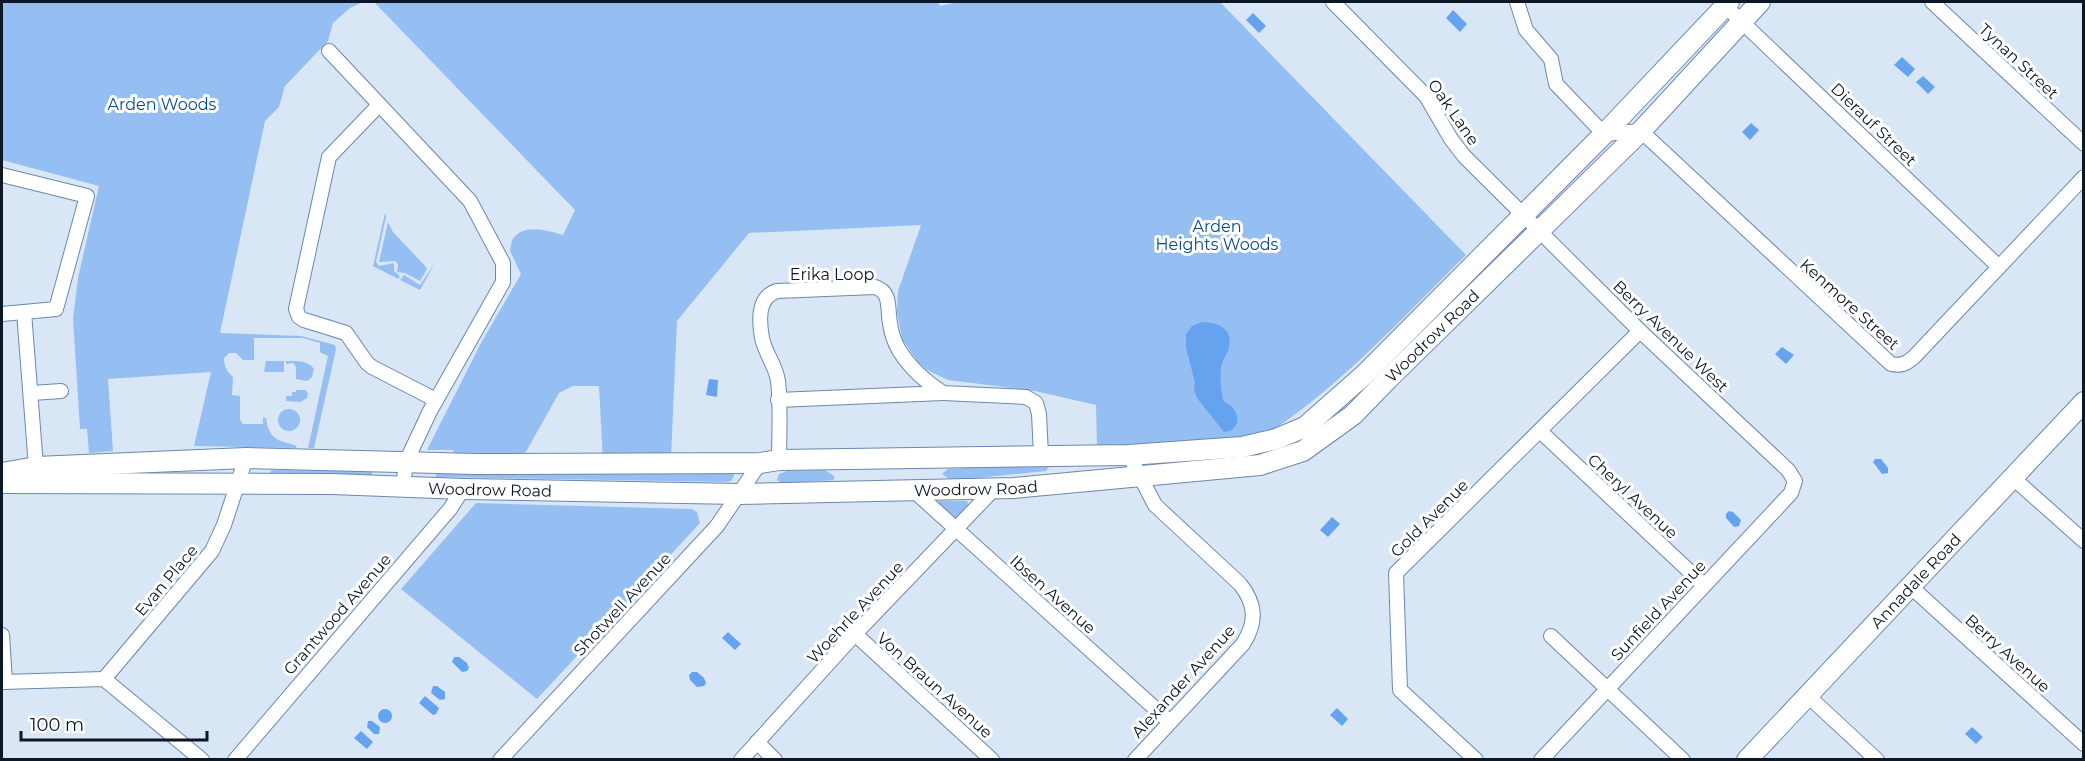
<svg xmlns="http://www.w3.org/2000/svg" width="2085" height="761" viewBox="0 0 2085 761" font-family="Montserrat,sans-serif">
  <rect width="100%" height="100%" fill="#d9e6f6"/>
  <g fill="#95bff2">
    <path d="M 2,2 L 363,2 L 350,8 L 333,23 L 328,41 L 285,86 L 279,107 L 265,121 L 220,333 L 301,336 L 335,345 L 336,349 L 314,448 L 308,448 L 328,356 L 320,352 L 320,343 L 303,338 L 254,338 L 254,360 L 243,360 L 236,353 L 229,353 L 224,358 C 224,366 227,372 233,377 L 232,395 L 240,396 L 240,420 L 243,424 L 263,424 L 263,417 L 266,418 C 269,439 278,441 295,445 L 297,448 L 194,446 L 211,372 L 108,379 L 113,451 L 89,453 L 87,429 L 80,429 L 73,319 L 78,278 L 99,186 L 2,160 Z"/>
    <path d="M 374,2 L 938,2 L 940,6 L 958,2 L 1220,2 L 1466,255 C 1402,318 1340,387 1264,436 L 1097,449 L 1096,405 L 1035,391 L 948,380 L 927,370 L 918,362 L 902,339 L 897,312 L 898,291 L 921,225 L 749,233 L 677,321 L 671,457 L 603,462 L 599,386 L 573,386 L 559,393 L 523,457 L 455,456 L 453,450 L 427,450 L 481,343 L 521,274 L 510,251 L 512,240 C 523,223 546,230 563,235 L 575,210 Z"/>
    <polygon points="385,213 386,217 376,262 379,266 394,263 394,271 400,276 398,279 373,266"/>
    <polygon points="388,222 393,232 426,267 427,269 420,281 405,273 397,272 398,264 395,261 379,262"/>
    <polygon points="435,263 420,290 400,280 404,275 420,285"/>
    <polygon points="266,361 284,361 284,372 264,372"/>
    <path d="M 286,361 C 296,361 308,360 314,369 L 312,377 L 307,381 L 296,379 L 296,367 L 293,363 L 286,364 Z"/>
    <polygon points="296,390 305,390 308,393 307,398 300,402 286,401 286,396 292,396 292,392 296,392"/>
    <circle cx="289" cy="420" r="11"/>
    <polygon points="1047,465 1049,467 1046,471 956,480 948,478 942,474 948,469 968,468 977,466 992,467"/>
    <polygon points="272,470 372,471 372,475 269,474"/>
    <polygon points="437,470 583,474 590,473 733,472 734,476 731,481 725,482 436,477"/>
    <polygon points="825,470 834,476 834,480 787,483 782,483 777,480 779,474 787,471"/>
    <polygon points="939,501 967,501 969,506 955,519 938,507"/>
    <polygon points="476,503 692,509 697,512 700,523 537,699 401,589"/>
  </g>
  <g fill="#65a3ef">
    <polygon points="1453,10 1467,24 1460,32 1446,18"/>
    <polygon points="1253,13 1266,26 1259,33 1246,20"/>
    <polygon points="1902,57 1915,69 1908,77 1894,65"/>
    <polygon points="1923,76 1935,87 1928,94 1916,82"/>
    <polygon points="1751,123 1759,130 1750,140 1742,132"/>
    <path d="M 1202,322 C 1220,323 1235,329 1228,351 C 1226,356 1223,359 1222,364 C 1219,374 1221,393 1224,402 C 1240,408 1244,430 1224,432 L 1197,398 L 1194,390 L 1195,383 L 1186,347 L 1186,334 L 1192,326 Z"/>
    <polygon points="1782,347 1794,355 1786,364 1775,354"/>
    <polygon points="709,379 718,380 717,397 706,395"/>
    <polygon points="1875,459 1881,459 1888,468 1888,473 1882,474 1873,462"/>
    <polygon points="1729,511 1733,512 1741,520 1739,526 1734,527 1726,518 1726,514"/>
    <polygon points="1332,517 1340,524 1328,537 1320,530"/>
    <polygon points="728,632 741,644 735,650 722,638"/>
    <polygon points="454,657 459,657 467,663 469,668 467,671 462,672 452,662"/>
    <polygon points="692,672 697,672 704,678 706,683 704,686 697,687 690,680 689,675"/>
    <polygon points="433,686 437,686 445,692 445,699 440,700 431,693"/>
    <polygon points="425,696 439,708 436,714 433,715 419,703"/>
    <polygon points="1337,708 1348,719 1342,726 1330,715"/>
    <circle cx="385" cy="716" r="7"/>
    <polygon points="368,721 372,721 380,727 379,734 374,734 367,727"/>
    <polygon points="1972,727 1983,737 1976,744 1965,734"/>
    <polygon points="361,731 373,742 367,749 354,738"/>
  </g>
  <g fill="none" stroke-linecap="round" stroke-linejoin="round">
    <g stroke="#6a88ad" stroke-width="16">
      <g id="street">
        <polyline points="1333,2 1426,96 1451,139 1464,156 1640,331 1788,470 1795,481 1791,493 1541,760"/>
        <path d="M 1517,2 L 1526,30 L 1551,59 L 1556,84 L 1604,134 L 1641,131 L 1891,364 C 1901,366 1906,364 1914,357 L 2084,177"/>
        <polyline points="1721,2 1999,267"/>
        <polyline points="1932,2 2084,144"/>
        <polyline points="329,51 470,201 503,263 503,282 430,411 406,462 403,486"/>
        <polyline points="379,105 329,157 296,309 299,317 304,320 346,333 367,363 372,367 436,400"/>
        <polyline points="2,175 87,196 56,309 2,314"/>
        <polyline points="24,312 36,467"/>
        <polyline points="32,393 61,391"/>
        <polyline points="778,400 943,393"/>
        <polyline points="1540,431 1704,585"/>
        <path d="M 1129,455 L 1155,505 L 1240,584 C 1256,604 1257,622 1243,644 L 1135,760"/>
        <path d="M 779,460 C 779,435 781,407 778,381 C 776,366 765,353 762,338 C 759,321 757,297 777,291 L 875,287 C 892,292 887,309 890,323 C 891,332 895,343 899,350 C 910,368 926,382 943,393 L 1026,397 L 1036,403 L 1039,414 L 1041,455"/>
        <polyline points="2012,477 2084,541"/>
        <polyline points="913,490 1170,722"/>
        <polyline points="1910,586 2084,744"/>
        <polyline points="855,634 992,760"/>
        <polyline points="2,635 5,682"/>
        <polyline points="1551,636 1683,760"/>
        <polyline points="104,679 212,551 224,525 246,458"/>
        <polyline points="2,682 104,679 202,760"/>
        <polyline points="1807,695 1877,760"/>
        <polyline points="757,742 775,760"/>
        <polyline points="235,760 450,509 463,489"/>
        <polyline points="500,760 717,526 760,463"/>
        <polyline points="741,760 855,634 995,488"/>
        <polyline points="1476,760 1400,690 1396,573 1640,331"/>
      </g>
    </g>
    <g stroke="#6a88ad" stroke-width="22">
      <g id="secondary">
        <polyline points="2,473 36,467 246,458 476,464 760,463 779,460 1129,455 1242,447 1276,439 1305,427 1364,375 1604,134 1729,2"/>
        <path id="s1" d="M 2,483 L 332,484 L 463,489 L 738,494 L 1014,488 L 1260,465 L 1303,451 L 1353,415 L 1388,379 L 1641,131 L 1760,2"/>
        <path id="s2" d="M 1747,760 L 2084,402"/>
      </g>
    </g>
    <use href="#street" stroke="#fff" stroke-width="14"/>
    <use href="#secondary" stroke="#fff" stroke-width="20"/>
  </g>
  <g text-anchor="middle" stroke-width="6" stroke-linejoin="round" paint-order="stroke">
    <g font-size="16" fill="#0b1725" stroke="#fff">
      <text transform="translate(2019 61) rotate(43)" y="6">Tynan Street</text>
      <text transform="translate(1454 112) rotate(55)" y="6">Oak Lane</text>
      <text transform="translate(1874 124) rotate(44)" y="6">Dierauf Street</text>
      <text x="832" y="280">Erika Loop</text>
      <text transform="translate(1850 304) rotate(42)" y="6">Kenmore Street</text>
      <text transform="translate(1671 336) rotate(44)" y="6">Berry Avenue West</text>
      <text dy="6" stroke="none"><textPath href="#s1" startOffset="1478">Woodrow Road</textPath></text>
      <text dy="6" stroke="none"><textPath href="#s1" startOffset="974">Woodrow Road</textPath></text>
      <text dy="6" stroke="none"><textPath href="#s1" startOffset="488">Woodrow Road</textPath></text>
      <text transform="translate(1633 496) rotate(43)" y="6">Cheryl Avenue</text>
      <text transform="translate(1429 518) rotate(-45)" y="6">Gold Avenue</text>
      <text transform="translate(166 580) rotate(-50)" y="6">Evan Place</text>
      <text dy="6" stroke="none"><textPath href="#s2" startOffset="246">Annadale Road</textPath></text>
      <text transform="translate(1053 594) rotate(42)" y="6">Ibsen Avenue</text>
      <text transform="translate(622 604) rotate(-47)" y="6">Shotwell Avenue</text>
      <text transform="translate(1658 610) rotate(-47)" y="6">Sunfield Avenue</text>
      <text transform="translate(855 612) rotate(-47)" y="6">Woehrle Avenue</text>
      <text transform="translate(337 614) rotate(-49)" y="6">Grantwood Avenue</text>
      <text transform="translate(2008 653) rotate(42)" y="6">Berry Avenue</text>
      <text transform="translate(1183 681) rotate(-48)" y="6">Alexander Avenue</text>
      <text transform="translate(935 685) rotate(42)" y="6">Von Braun Avenue</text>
    </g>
    <g font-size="16" fill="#084c8f" stroke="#fff">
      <text x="162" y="110">Arden Woods</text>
      <text x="1217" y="232">Arden<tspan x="1217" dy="18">Heights Woods</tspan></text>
    </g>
  </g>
  <rect width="2085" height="761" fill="none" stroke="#0b1725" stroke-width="6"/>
  <path d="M21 731v9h186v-9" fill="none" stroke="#0b1725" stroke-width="3"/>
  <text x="30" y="731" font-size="18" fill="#0b1725" stroke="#ffffff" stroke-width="4.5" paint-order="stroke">100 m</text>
</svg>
